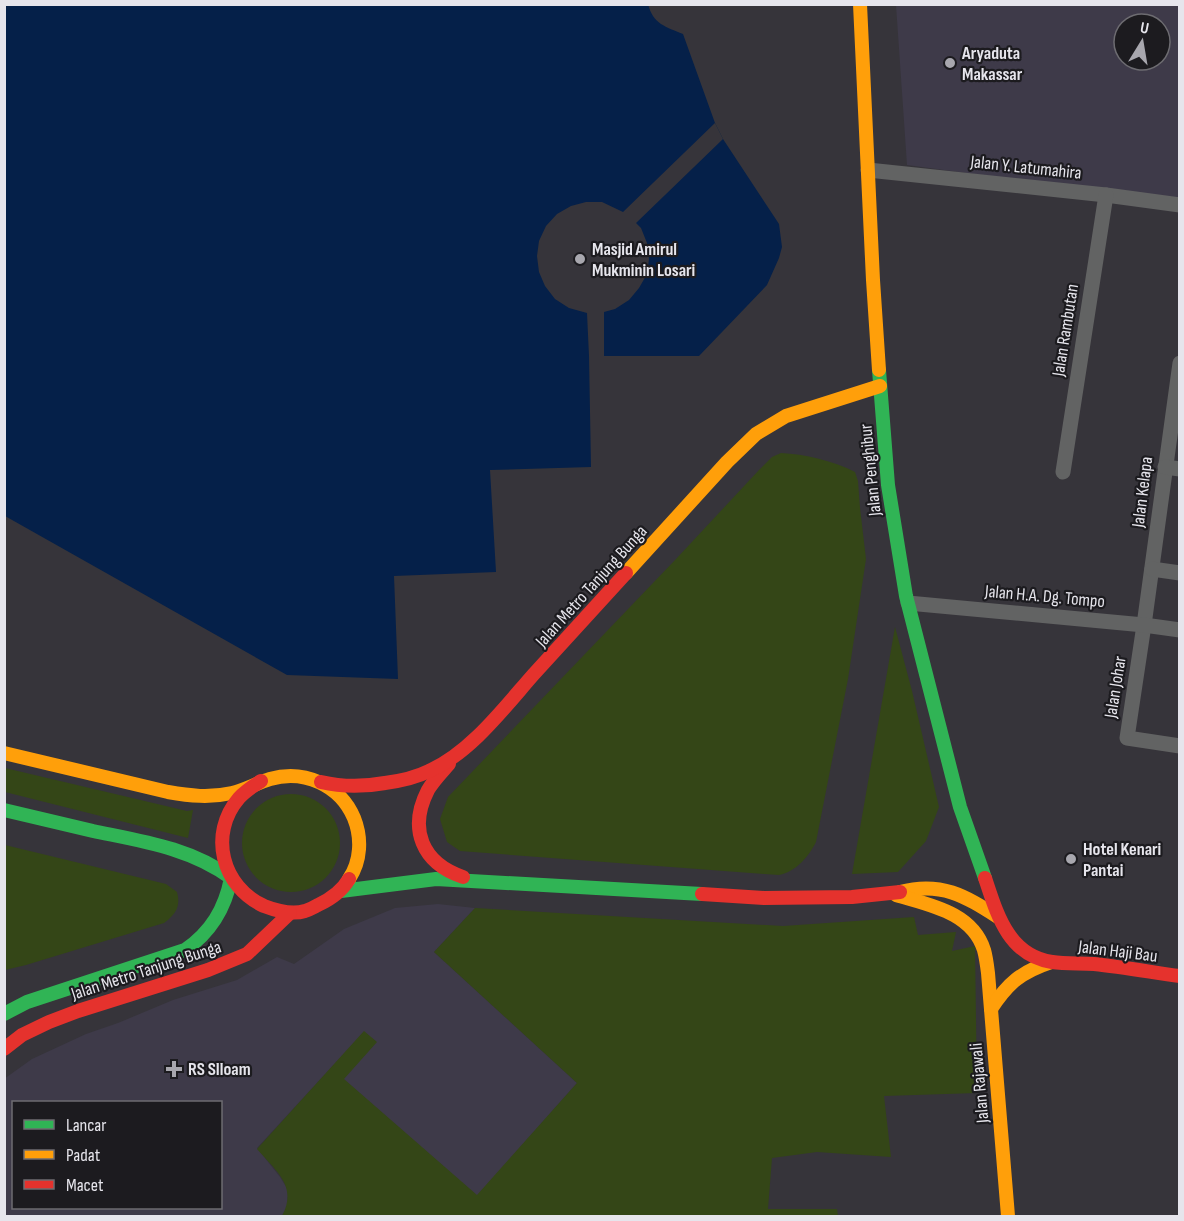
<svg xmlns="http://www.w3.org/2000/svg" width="1184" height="1221" viewBox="0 0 1184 1221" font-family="'Sofia Sans Condensed',sans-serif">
  <rect width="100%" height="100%" fill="#36343a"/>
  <g fill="#3e3a49" fill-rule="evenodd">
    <path d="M 896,5 L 1179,5 L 1179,202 L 907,165 ZM 1124,24 L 1160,24 L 1160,60 L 1124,60 Z"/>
    <path d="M 438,904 L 475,908 L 434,952 L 577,1083 L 477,1196 L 343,1079 L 376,1042 L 364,1032 L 257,1148 L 280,1177 L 288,1190 L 287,1207 L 282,1216 L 5,1216 L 4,1079 L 32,1059 L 86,1034 L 118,1023 L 173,1000 L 237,980 L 277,957 L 294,964 L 344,929 L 395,908 ZM 14,1102 L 220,1102 L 220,1208 L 14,1208 Z"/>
  </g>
  <g fill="#344617">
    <path d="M 781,453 C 804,454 834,461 855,472 L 858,481 L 860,508 L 866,559 L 848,679 L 816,842 C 809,856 796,872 779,875 C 775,875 769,874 764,874 L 460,851 L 447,842 L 440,819 L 448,797 L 676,559 L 759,470 L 772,457 Z"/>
    <polygon points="895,627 912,691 939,807 926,841 898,872 852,874"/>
    <polygon points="5,768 187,811 193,810 188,838 5,792"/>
    <circle cx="291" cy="843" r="49"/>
    <path d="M 5,845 L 166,884 L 177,892 C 181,906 176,914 164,923 L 26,965 L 5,970 Z"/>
    <path d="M 475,908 L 783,926 L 914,917 L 918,935 L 956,932 L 952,951 L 975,946 L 977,1093 L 884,1096 L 891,1157 L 817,1152 L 772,1158 L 768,1209 L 837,1209 L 838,1216 L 282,1216 C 298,1186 276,1171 257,1149 L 364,1031 L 377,1042 L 344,1079 L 477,1195 L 577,1083 L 434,952 Z"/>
  </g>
  <path fill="#052049" d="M 648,4 C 653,24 666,27 683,34 L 715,123 L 723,139 L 779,224 L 782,247 L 779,258 L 767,285 L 699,356 L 589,356 L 591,467 L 490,470 L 496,572 L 394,576 L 398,679 L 287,675 L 5,516 L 5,5 Z"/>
  <polygon fill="#36343a" points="715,123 723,139 636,223 641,228 647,243 649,259 647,274 639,288 629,300 615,309 604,312 604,356 589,356 587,313 569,308 555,299 545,286 539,272 537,256 539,241 546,226 557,214 571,206 586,202 602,202 623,212"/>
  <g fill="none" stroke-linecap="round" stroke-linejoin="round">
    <g stroke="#626363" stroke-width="15">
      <polyline points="868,170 1106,195 1180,205"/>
      <polyline points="1180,363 1144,625 1127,738 1180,746"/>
      <polyline points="1165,467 1180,469"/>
      <polyline points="1063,472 1106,195"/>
      <polyline points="1152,569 1180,573"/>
      <polyline points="908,603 1144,625 1180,630"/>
    </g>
    <g stroke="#30b455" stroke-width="14">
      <polyline points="879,370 888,485 906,596 960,807 985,878"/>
      <path d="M 4,810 C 34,817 64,824 93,831 C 141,841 191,848 231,878 C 225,909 211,932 185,950 L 27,1002 L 4,1014"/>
      <polyline points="341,891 436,879 702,894"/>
    </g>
    <g stroke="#ff9f0a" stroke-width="14">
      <polyline points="860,4 873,280 879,370"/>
      <polyline points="626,573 727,462 756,434 786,416 880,386"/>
      <path d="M 4,753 L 168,792 C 190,796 210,798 232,793 C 245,790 257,783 270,779 C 304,769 340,785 354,818 C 362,838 361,861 349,879"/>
      <path d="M 900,892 C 941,881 965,896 998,917"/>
      <path d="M 896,895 C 929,905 972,912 984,950 C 986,957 987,965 988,973 L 1008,1216"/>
      <path d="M 991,1009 C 1008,983 1021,972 1051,962"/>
    </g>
    <g stroke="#e5322d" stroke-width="14">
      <path d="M 449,764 C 442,772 434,780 428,790 C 408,829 422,863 463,877"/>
      <path d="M 261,781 C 253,786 245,791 239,798 C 208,834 222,887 264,906 C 277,911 292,915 305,911 C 309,910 314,907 318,905 C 331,899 342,891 349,879"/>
      <path d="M 321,782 C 342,787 363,787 385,783 C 400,781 415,778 429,771 C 470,753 504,708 533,675 C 564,641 595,607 626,573"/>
      <path d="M 985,878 C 997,914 1008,955 1052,962 C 1066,964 1080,963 1094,964 C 1122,967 1151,972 1180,976"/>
      <polyline points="702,894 764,898 852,897 900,892"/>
      <polyline points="4,1049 22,1035 49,1022 78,1011 208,970 247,954 290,913"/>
    </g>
  </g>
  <g fill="#a8a7ae" stroke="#1c1b1f" stroke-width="2">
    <circle cx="950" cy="63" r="6"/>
    <circle cx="580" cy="259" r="6"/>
    <circle cx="1071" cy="859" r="6"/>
    <path d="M171 1060h6v6h6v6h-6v6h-6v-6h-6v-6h6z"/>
  </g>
  <g text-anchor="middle" stroke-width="4.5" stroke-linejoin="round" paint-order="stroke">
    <g font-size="18" font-weight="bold" fill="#e6e5ec" stroke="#1c1b1f" text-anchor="start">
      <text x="962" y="59">Aryaduta<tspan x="962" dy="21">Makassar</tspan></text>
      <text x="592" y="255">Masjid Amirul<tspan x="592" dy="21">Mukminin Losari</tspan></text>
      <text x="1083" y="855">Hotel Kenari<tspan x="1083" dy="21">Pantai</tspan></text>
      <text x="188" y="1075">RS SIloam</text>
    </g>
    <g font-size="18" fill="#e6e5ec" stroke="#1c1b1f">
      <text transform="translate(1026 167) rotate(6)" y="6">Jalan Y. Latumahira</text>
      <text transform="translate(1065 330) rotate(-81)" y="6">Jalan Rambutan</text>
      <text transform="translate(870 470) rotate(-96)" y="6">Jalan Penghibur</text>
      <text transform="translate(1142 492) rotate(-83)" y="6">Jalan Kelapa</text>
      <text transform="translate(591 586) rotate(-48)" y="6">Jalan Metro Tanjung Bunga</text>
      <text transform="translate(1045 596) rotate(5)" y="6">Jalan H.A. Dg. Tompo</text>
      <text transform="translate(1115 687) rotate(-81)" y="6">Jalan Johar</text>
      <text transform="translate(1118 951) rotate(7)" y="6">Jalan Haji Bau</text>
      <text transform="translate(146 970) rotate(-18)" y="6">Jalan Metro Tanjung Bunga</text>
      <text transform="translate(979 1083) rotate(-95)" y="6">Jalan Rajawali</text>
    </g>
  </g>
  <rect width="1184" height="1221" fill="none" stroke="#e6e5ec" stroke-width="12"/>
  <rect x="12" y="1101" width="210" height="108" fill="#1c1b1f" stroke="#6d6c71" stroke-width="1.5"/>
  <rect x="24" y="1120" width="30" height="9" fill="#30b455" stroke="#6d6c71" stroke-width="1.5"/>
  <text x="66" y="1131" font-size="18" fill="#e6e5ec">Lancar</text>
  <rect x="24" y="1150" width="30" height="9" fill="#ff9f0a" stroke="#6d6c71" stroke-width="1.5"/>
  <text x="66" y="1161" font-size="18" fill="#e6e5ec">Padat</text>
  <rect x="24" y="1180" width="30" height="9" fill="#e5322d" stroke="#6d6c71" stroke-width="1.5"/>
  <text x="66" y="1191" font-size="18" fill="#e6e5ec">Macet</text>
  <g transform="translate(1142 42) rotate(11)"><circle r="28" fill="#1c1b1f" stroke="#6d6c71" stroke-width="1.5"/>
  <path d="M0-4.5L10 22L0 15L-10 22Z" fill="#a8a7ae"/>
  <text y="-9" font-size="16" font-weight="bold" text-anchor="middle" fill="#e6e5ec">U</text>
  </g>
</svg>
